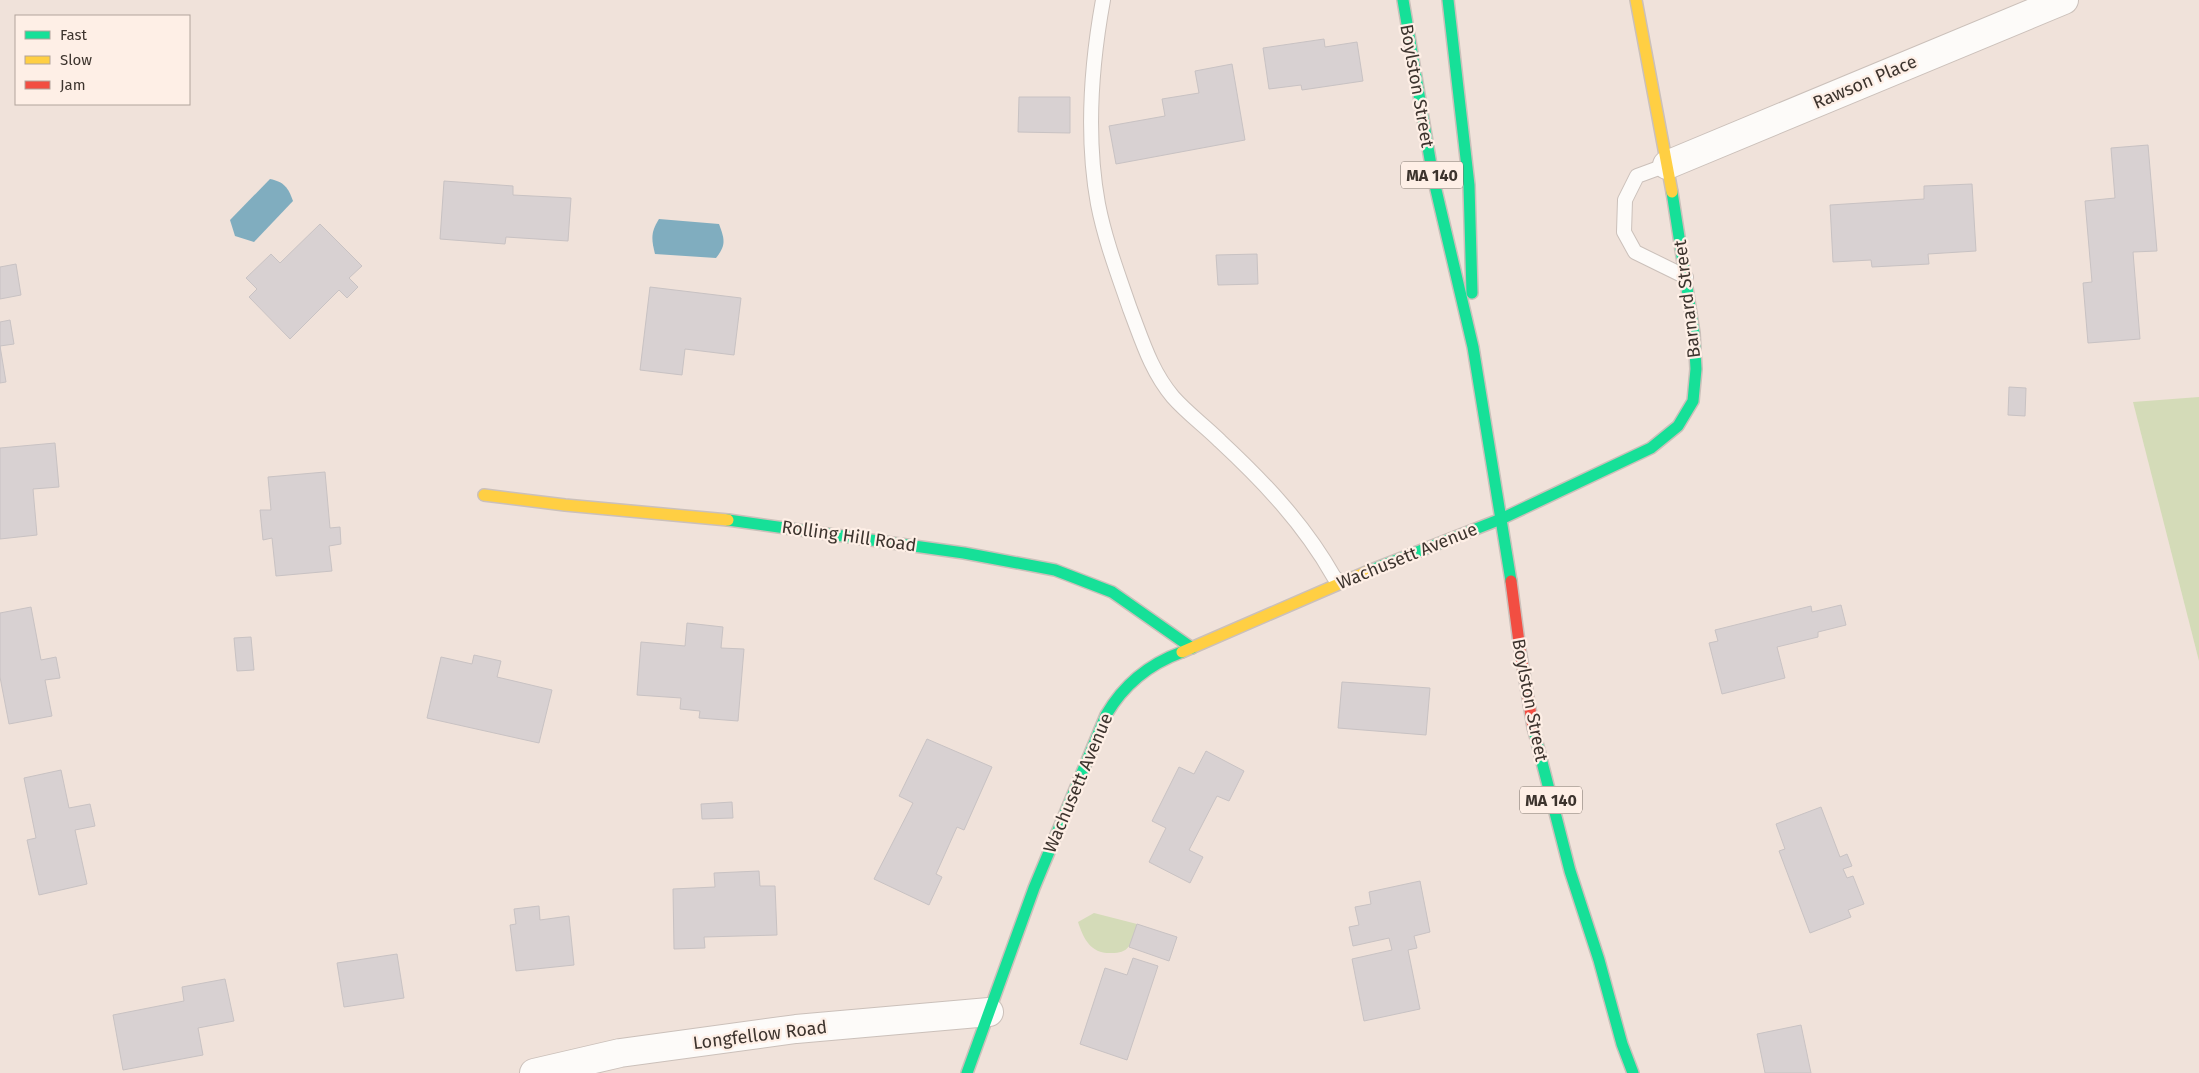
<svg xmlns="http://www.w3.org/2000/svg" width="2199" height="1073" viewBox="0 0 2199 1073" font-family="'Fira Sans',sans-serif">
  <rect width="100%" height="100%" fill="#f0e2da"/>
  <g fill="#d4dbb8">
    <polygon points="2199,397 2199,661 2133,402"/>
    <path d="M 1094,913 L 1137,924 C 1135,930 1133,940 1129,946 C 1125,952 1119,953 1112,953 C 1091,954 1084,940 1078,922 Z"/>
  </g>
  <g fill="#80adbf">
    <path d="M 270,179 C 284,182 288,187 293,201 L 254,242 L 235,236 L 230,220 Z"/>
    <path d="M 659,219 L 719,224 C 725,240 726,245 716,258 L 655,254 C 651,238 651,232 659,219 Z"/>
  </g>
  <g fill="#d8d1d2" stroke="#c8c2c3">
    <polygon points="1324,39 1325,47 1357,42 1363,81 1302,90 1301,85 1269,89 1263,48"/>
    <polygon points="1232,64 1245,140 1116,164 1109,126 1165,116 1162,99 1199,93 1195,71"/>
    <polygon points="1019,97 1070,97 1070,133 1018,132"/>
    <polygon points="2148,145 2157,251 2133,252 2140,339 2088,343 2083,283 2092,282 2085,201 2115,198 2111,148"/>
    <polygon points="444,181 513,186 513,195 571,198 568,241 506,237 505,244 440,239"/>
    <polygon points="1972,184 1976,251 1928,254 1929,264 1872,267 1871,260 1833,262 1830,205 1924,199 1924,186"/>
    <polygon points="320,224 362,266 349,278 358,287 347,298 339,290 290,339 249,297 257,289 246,278 271,254 280,263"/>
    <polygon points="1257,254 1258,284 1218,285 1216,255"/>
    <polygon points="16,264 21,295 0,299 0,267"/>
    <polygon points="650,287 741,298 734,355 685,349 682,375 640,370"/>
    <polygon points="10,320 14,344 0,346 0,322"/>
    <polygon points="0,346 6,382 0,383"/>
    <polygon points="2009,387 2026,388 2025,416 2008,415"/>
    <polygon points="55,443 59,487 33,489 37,535 0,539 0,448"/>
    <polygon points="325,472 330,528 340,527 341,544 329,546 332,571 276,576 272,538 263,540 260,510 271,510 268,477"/>
    <polygon points="1841,605 1846,625 1818,632 1818,637 1777,647 1785,678 1722,694 1709,643 1718,641 1715,630 1811,606 1812,612"/>
    <polygon points="31,607 41,660 56,657 60,678 45,680 52,716 9,724 0,677 0,613"/>
    <polygon points="687,623 723,627 721,648 744,649 738,721 699,718 700,711 680,709 681,698 637,695 641,642 685,646"/>
    <polygon points="251,637 254,670 237,671 234,638"/>
    <polygon points="474,655 501,661 497,677 552,690 539,743 427,718 441,657 472,664"/>
    <polygon points="1342,682 1430,688 1426,735 1338,728"/>
    <polygon points="927,739 992,767 964,830 957,827 936,874 942,877 929,905 874,879 913,803 899,796"/>
    <polygon points="1206,751 1244,771 1229,801 1217,796 1189,850 1203,857 1190,883 1149,862 1166,828 1152,821 1179,767 1194,774"/>
    <polygon points="61,770 69,808 90,804 95,826 75,830 87,884 39,895 27,840 36,838 24,778"/>
    <polygon points="732,802 733,818 702,819 701,804"/>
    <polygon points="1821,807 1840,857 1847,854 1852,866 1843,869 1847,878 1853,876 1864,904 1848,910 1851,917 1810,933 1779,851 1785,849 1776,824"/>
    <polygon points="759,871 760,886 775,886 777,935 704,937 705,948 674,949 673,889 715,887 714,873"/>
    <polygon points="1420,881 1430,932 1414,936 1417,948 1408,950 1420,1009 1364,1021 1352,959 1392,950 1389,938 1353,946 1349,927 1359,925 1355,907 1371,904 1369,892"/>
    <polygon points="539,906 540,920 569,916 574,965 516,971 510,925 516,924 514,909"/>
    <polygon points="1137,924 1177,937 1169,961 1129,947"/>
    <polygon points="397,954 404,998 344,1007 337,963"/>
    <polygon points="1133,958 1158,966 1127,1060 1080,1044 1105,968 1127,975"/>
    <polygon points="225,979 234,1021 198,1028 203,1055 123,1070 113,1015 184,1001 182,987"/>
    <polygon points="1801,1025 1811,1073 1765,1073 1757,1034"/>
  </g>
  <g fill="none" stroke-linecap="round" stroke-linejoin="round">
    <g stroke="#cbc0ba" stroke-width="16">
      <g id="lane">
        <path d="M 1103,0 C 1091,66 1086,138 1098,204 C 1105,240 1118,274 1130,309 C 1142,340 1151,371 1173,397 C 1187,413 1205,426 1220,441 C 1264,482 1304,524 1334,577 L 1340,582"/>
        <polyline points="1667,165 1637,176 1625,200 1624,232 1635,252 1686,277"/>
      </g>
    </g>
    <g stroke="#cbc0ba" stroke-width="30">
      <g id="street">
        <polyline points="1667,165 2064,0"/>
        <polyline points="534,1073 620,1053 796,1029 989,1012"/>
      </g>
    </g>
    <g stroke="#cbc0ba" stroke-width="14">
      <g id="fast">
        <polyline points="1403,0 1433,177 1473,347 1511,581"/>
        <polyline points="1448,0 1469,185 1472,293"/>
        <polyline points="728,520 964,553 1055,570 1112,592 1192,648"/>
        <polyline points="1371,570 1501,519 1651,448 1678,426 1693,401 1696,369 1694,333 1672,192"/>
        <polyline points="1533,727 1570,871 1599,960 1622,1044 1633,1073"/>
        <path d="M 967,1073 L 1034,888 L 1106,715 C 1124,684 1149,664 1182,652"/>
      </g>
    </g>
    <g stroke="#cbc0ba" stroke-width="14">
      <g id="slow">
        <polyline points="1636,0 1672,192"/>
        <polyline points="484,495 565,505 728,520"/>
        <polyline points="1182,652 1371,570"/>
      </g>
    </g>
    <g stroke="#cbc0ba" stroke-width="14">
      <polyline id="jam" points="1511,581 1520,650 1533,727"/>
    </g>
    <use href="#lane" stroke="#fdfbf9" stroke-width="14"/>
    <use href="#street" stroke="#fdfbf9" stroke-width="28"/>
    <use href="#fast" stroke="#16e098" stroke-width="11"/>
    <use href="#slow" stroke="#ffcf43" stroke-width="11"/>
    <use href="#jam" stroke="#f24e42" stroke-width="11"/>
  </g>
  <g text-anchor="middle" stroke-width="4.5" stroke-linejoin="round" paint-order="stroke">
    <g fill="#feefe6" stroke="#776c65" stroke-width="1">
      <rect x="1401" y="161.5" width="62" height="27" rx="4"/>
      <rect x="1520" y="786.5" width="62" height="27" rx="4"/>
    </g>
    <g font-size="16" font-weight="bold" fill="#3d342e">
      <text x="1432" y="181">MA 140</text>
      <text x="1551" y="806">MA 140</text>
    </g>
    <g font-size="18" fill="#3d342e" stroke="#feefe6">
      <text transform="translate(1865 82) rotate(-23)" y="6">Rawson Place</text>
      <text transform="translate(1417 86) rotate(80)" y="6">Boylston Street</text>
      <text transform="translate(1687 299) rotate(-97)" y="6">Barnard Street</text>
      <text transform="translate(849 536) rotate(8)" y="6">Rolling Hill Road</text>
      <text transform="translate(1407 556) rotate(-22)" y="6">Wachusett Avenue</text>
      <text transform="translate(1530 700) rotate(79)" y="6">Boylston Street</text>
      <text transform="translate(1078 783) rotate(-67)" y="6">Wachusett Avenue</text>
      <text transform="translate(760 1035) rotate(-7)" y="6">Longfellow Road</text>
    </g>
  </g>
  <rect x="15" y="15" width="175" height="90" fill="#feefe6" stroke="#b1a49c"/>
  <rect x="25" y="31" width="25" height="8" fill="#16e098" stroke="#b1a49c"/>
  <text x="60" y="40" font-size="15" fill="#3d342e">Fast</text>
  <rect x="25" y="56" width="25" height="8" fill="#ffcf43" stroke="#b1a49c"/>
  <text x="60" y="65" font-size="15" fill="#3d342e">Slow</text>
  <rect x="25" y="81" width="25" height="8" fill="#f24e42" stroke="#b1a49c"/>
  <text x="60" y="90" font-size="15" fill="#3d342e">Jam</text>
</svg>
